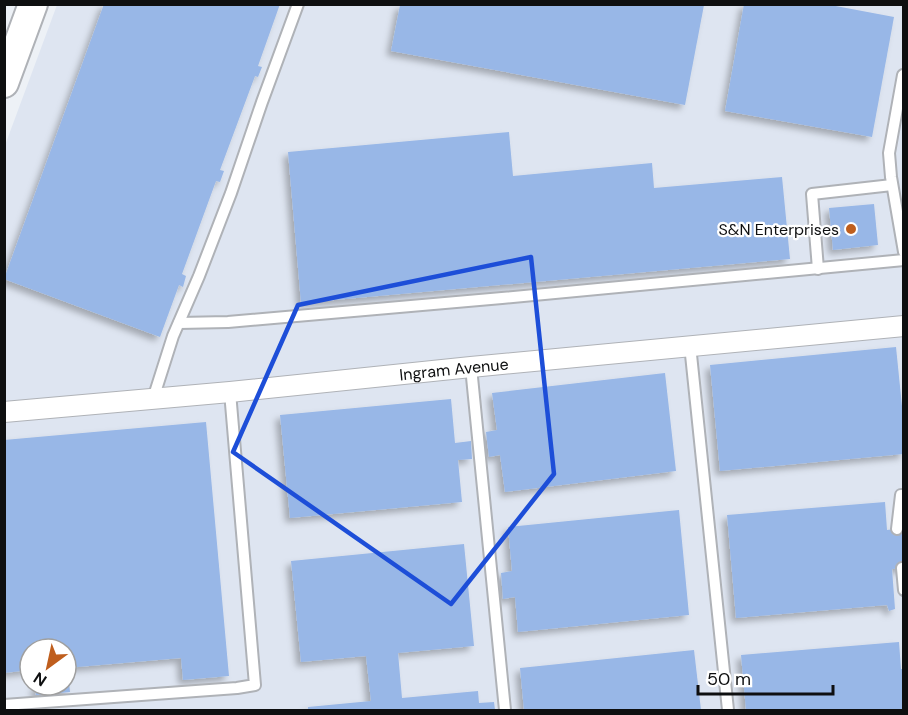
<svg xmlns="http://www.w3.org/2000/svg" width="908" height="715" viewBox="0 0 908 715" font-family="'DM Sans',sans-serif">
  <defs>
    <filter id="shadow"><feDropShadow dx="-4.5" dy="4.5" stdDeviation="3" flood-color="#0004"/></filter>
  </defs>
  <rect width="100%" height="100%" fill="#edf1f6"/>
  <path fill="#dee5f1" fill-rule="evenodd" d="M 57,5 L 903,5 L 903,710 L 5,710 L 4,148 ZM 30,649 L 66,649 L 66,685 L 30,685 Z"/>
  <g fill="#98b7e7" filter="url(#shadow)">
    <polygon points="104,4 280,4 258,66 262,67 258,77 255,76 220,170 224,171 220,182 216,181 182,274 186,276 183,287 179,285 160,337 4,279"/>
    <polygon points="744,4 825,4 894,17 872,137 725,111"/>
    <polygon points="400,5 704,5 685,105 391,51"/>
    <polygon points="509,132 513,176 652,163 654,188 782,177 790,259 301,303 288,152"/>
    <polygon points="874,204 878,245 833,250 829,208"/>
    <polygon points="896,347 904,426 904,454 720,471 710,365"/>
    <polygon points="665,373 676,471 505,492 500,455 489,457 486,432 497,430 492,393"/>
    <polygon points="451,399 455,443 471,441 472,459 458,460 462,502 290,518 280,415"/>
    <polygon points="206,422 229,676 183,680 181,658 66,668 66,649 30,649 30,670 4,673 4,440"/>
    <polygon points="885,502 887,530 903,528 904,568 892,569 895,609 889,611 887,605 736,618 727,515"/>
    <polygon points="679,510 689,615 518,632 515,597 503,599 501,573 512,571 508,527"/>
    <polygon points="464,544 474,646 398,653 402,698 478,691 479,703 494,702 495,710 308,710 308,707 371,701 366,656 301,662 291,561"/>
    <polygon points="899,642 901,669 904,669 904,710 746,710 741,655"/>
    <polygon points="694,650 701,710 524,710 520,668"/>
    <polygon points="66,671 68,671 70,692 36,695 35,685 66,685"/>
  </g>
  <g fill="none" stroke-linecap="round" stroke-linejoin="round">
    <g stroke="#afb2b7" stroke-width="14">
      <g id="service">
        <polyline points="903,75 889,153 891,177 904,252"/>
        <polyline points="818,269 812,194 892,185"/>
        <polyline points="179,323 228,322 502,298 904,260"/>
        <polyline points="690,345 728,710"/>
        <polyline points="471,367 505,710"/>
        <polyline points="153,399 173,336 199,276 231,193 262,102 298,4"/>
        <polyline points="897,529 901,495 904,495"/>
        <polyline points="902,568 904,590"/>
        <polyline points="4,705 237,688 255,685 230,392"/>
      </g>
    </g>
    <g stroke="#afb2b7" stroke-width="22">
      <g id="minor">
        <path id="s1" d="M 4,412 L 230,392 L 471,367 L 904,326"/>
      </g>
    </g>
    <g stroke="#afb2b7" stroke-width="32">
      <polyline id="secondary" points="4,83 33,4"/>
    </g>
    <use href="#service" stroke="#fff" stroke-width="10"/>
    <use href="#minor" stroke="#fff" stroke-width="20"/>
    <use href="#secondary" stroke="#fff" stroke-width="28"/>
  </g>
  <path fill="none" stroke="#1d4ed8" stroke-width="4.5" stroke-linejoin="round" d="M 531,257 L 554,474 L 451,604 L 233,452 L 298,305 Z"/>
  <circle fill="#bf5e1d" stroke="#fff" stroke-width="2" cx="851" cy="229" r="6"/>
  <g text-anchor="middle" stroke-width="4.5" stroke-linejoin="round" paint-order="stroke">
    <g font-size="16" fill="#0e0f10" stroke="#fff" text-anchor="end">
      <text x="839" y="235">S&amp;N Enterprises</text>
    </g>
    <g font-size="16" fill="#0e0f10" stroke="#fff">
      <text dy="6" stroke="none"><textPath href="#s1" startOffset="452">Ingram Avenue</textPath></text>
    </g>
  </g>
  <rect width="908" height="715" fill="none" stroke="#0e0f10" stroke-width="12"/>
  <g transform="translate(48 667) rotate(213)"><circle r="28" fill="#ffffff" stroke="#9f9f9f" stroke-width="1.5"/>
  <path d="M0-4.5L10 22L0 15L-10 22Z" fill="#bf5e1d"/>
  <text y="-9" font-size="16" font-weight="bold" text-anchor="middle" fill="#0e0f10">N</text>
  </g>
  <path d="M698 685v9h135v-9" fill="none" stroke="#0e0f10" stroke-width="3"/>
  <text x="707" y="685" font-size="18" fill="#0e0f10" stroke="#ffffff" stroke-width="4.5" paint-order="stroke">50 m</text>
</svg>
